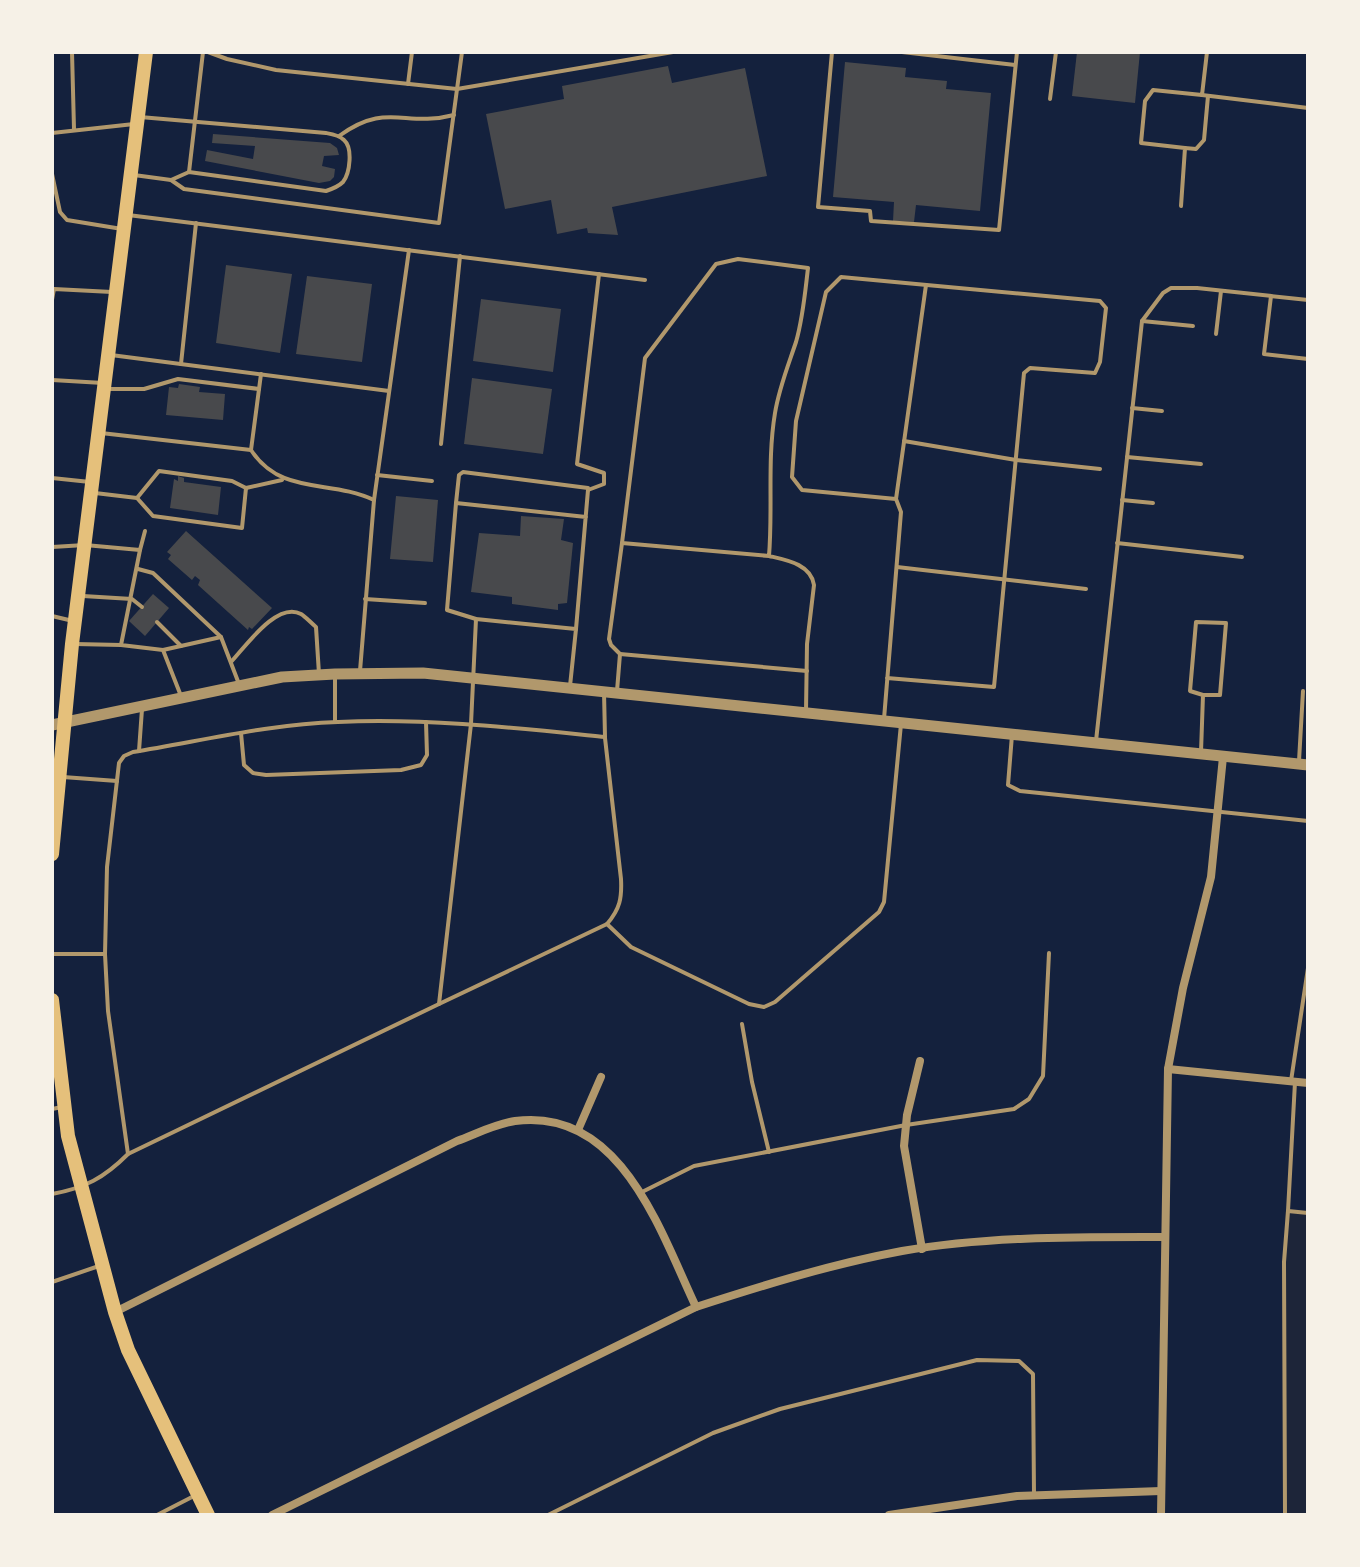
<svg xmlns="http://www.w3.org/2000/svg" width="1360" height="1567" viewBox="0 0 1360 1567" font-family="'Alegreya Sans',sans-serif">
  <rect width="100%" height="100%" fill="#14213d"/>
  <polygon fill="#1d2539" points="1285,1211 1308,1213 1308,1515 1286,1515"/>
  <g fill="#48494c">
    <polygon points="1077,52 1140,52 1135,103 1072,96"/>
    <polygon points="845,62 906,68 905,77 947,81 946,89 991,93 980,211 916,205 914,222 893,221 894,202 833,197"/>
    <polygon points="668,66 672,83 745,68 767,176 612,207 618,235 588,233 587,228 557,234 551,200 505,209 486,114 564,99 562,86"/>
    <polygon points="213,134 330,143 337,148 339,155 324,156 322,166 335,169 334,177 330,181 319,183 205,161 207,150 253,159 255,146 212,143"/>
    <polygon points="226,265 292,274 280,353 216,343"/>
    <polygon points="307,276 372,284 362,362 296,354"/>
    <polygon points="481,299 561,309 553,372 473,361"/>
    <polygon points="472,378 552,389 543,454 464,444"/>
    <polygon points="179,384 200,387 199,392 225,394 223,420 166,415 169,387 178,388"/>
    <polygon points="178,476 184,478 184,482 221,487 218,515 170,508 174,479 178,481"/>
    <polygon points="396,496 438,500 433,562 390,559"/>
    <polygon points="521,516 564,519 561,540 573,543 567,603 558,604 558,610 512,604 512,597 471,592 479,533 520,536"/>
    <polygon points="186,531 272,608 252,629 249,627 248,630 198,585 200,580 195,576 192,580 168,559 171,555 167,552"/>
    <polygon points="153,594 169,608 145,636 129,621"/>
  </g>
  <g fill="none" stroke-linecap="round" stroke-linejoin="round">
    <g stroke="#b1986c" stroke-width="4">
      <polyline points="72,52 74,129"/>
      <polyline points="208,52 227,59 276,70 457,89 673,52"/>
      <polyline points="832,52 818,207 870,211 871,221 999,230 1017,52"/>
      <polyline points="902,52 1015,65"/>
      <polyline points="408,84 412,52"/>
      <polyline points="1202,95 1308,108"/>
      <polyline points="1050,99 1056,52"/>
      <path d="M 140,117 L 326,133 C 332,134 339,135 344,140 C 353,148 350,173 343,182 C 338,187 332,189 326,191 L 189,172 L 171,180"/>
      <polyline points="52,133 134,124"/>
      <path d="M 339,136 C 387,101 404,128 454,115"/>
      <polyline points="1185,148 1196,149 1204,140 1208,96"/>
      <polyline points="189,172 203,52"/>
      <polyline points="52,174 60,212 67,220 122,229"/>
      <polyline points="134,175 171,180 184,189 439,223 462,52"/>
      <polyline points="1181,206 1185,148 1141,143 1145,101 1153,90 1202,95 1207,52"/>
      <polyline points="128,215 645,280"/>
      <polyline points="1271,296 1264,354 1308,359"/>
      <polyline points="52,300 54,289 112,292"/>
      <polyline points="1142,321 1193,326"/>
      <polyline points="1216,334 1221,291"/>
      <polyline points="111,355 389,391"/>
      <polyline points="181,364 196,223"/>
      <path d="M 261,374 L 251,450 C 281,496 330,479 374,500 L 360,671"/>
      <polyline points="52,380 103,383"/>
      <polyline points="107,389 144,389 178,379 259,389"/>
      <polyline points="1132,408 1162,411"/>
      <polyline points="101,433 251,450"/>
      <polyline points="904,441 1016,460 1100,469"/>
      <polyline points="441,444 460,256"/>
      <polyline points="1127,457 1201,464"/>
      <polyline points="377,475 432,481"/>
      <polyline points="52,478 90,482"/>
      <polyline points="588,490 604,484 604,473 577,464 599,274"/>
      <polyline points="95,493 137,498 153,516 242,528 246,488"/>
      <polyline points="137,498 159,471 232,481 246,488 282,480"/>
      <polyline points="896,499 926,285"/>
      <polyline points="374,500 409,250"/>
      <polyline points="1122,500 1153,503"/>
      <polyline points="456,503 447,610 476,619 576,629 570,686"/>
      <polyline points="1117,543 1242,557"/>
      <polyline points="52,547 85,545 140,550 145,531"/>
      <polyline points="140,550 121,645 163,650 181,696"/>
      <path d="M 769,556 C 773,508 767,461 775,413 C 779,388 788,366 796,342 C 803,318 805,293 808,268 L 738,259 L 716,264 L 645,358 L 622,543 L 769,556 C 786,560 811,564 814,585 L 807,644 L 806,711"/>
      <polyline points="897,567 1086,589"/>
      <polyline points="138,569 153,573 221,637 163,650"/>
      <polyline points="83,596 132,599 142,607"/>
      <polyline points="365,599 425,603"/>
      <polyline points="52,616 73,621"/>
      <polyline points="157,622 181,646"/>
      <polyline points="576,629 588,490 588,488 463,472 459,475 456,503 586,517"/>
      <polyline points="221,637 239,684"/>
      <polyline points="75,644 121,645"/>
      <polyline points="620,654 807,671"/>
      <path d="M 231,662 C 246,646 277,601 301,614 C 306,617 311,623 316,627 L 319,674"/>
      <polyline points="335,676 335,722"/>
      <polyline points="617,691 620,654 611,645 609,639 622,543"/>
      <polyline points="884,719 901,512 896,499 802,490 792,477 796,421 826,292 841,277 1100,301 1106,308 1100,362 1095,373 1030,368 1024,373 994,687 887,678"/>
      <polyline points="241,733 244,765 253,773 266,775 401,770 421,765 427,755 426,722"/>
      <polyline points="1012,735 1008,785 1020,791 1308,821"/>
      <polyline points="1096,741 1142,321 1163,293 1171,288 1197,288 1308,300"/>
      <polyline points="139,751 142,709"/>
      <polyline points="1201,752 1203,695 1220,695 1226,623 1196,622 1190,691 1203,695"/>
      <polyline points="1299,761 1303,691"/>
      <polyline points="63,777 117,781"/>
      <polyline points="607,924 631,947 749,1004 764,1007 775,1002 879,912 884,902 901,724"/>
      <polyline points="52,954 105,954"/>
      <path d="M 439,1004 L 607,924 C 620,909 622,898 621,879 L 605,738"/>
      <polyline points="742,1024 752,1082 769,1152"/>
      <polyline points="1291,1081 1308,968"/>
      <polyline points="1295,1082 1288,1211 1308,1213"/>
      <polyline points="52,1109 62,1107"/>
      <polyline points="128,1154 439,1004 471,724 476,619"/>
      <polyline points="640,1193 694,1166 906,1125 1014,1109 1029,1099 1043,1076 1049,953"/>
      <path d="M 52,1194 C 85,1188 104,1178 128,1154 L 108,1011 L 105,954 L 107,867 L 119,763 L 124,756 L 133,752 C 201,741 270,724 338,722 C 427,718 516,728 605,737 L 604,692"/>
      <polyline points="52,1282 99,1266"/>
      <polyline points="157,1515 194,1496"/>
      <polyline points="548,1515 713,1433 780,1409 977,1360 1019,1361 1033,1374 1034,1495"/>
      <polyline points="1285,1515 1284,1262 1288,1211"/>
    </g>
    <g stroke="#b1986c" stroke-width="8">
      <polyline points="920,1061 907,1115 904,1146 922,1249"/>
      <polyline points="1168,1069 1308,1083"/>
      <polyline points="578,1130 601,1077"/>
      <path d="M 115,1312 L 457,1141 C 476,1134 495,1124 515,1121 C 621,1107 660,1231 696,1307"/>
      <path d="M 272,1515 L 696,1307 C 764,1285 832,1264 902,1251 C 988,1236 1078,1237 1165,1237"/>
      <polyline points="889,1515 1017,1496 1161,1491"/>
      <polyline points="1161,1515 1168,1069 1183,988 1211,877 1223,757"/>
    </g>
    <polyline stroke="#b1986c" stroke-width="11" points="52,725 282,677 335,674 423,673 1308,765"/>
    <g stroke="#e5c07b" stroke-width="14">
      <polyline points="52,854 72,644 146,52"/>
      <polyline points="52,1000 68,1136 115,1312 128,1350 208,1515"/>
    </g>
  </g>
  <rect width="1360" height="1567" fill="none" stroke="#f6f1e7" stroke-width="108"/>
</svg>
